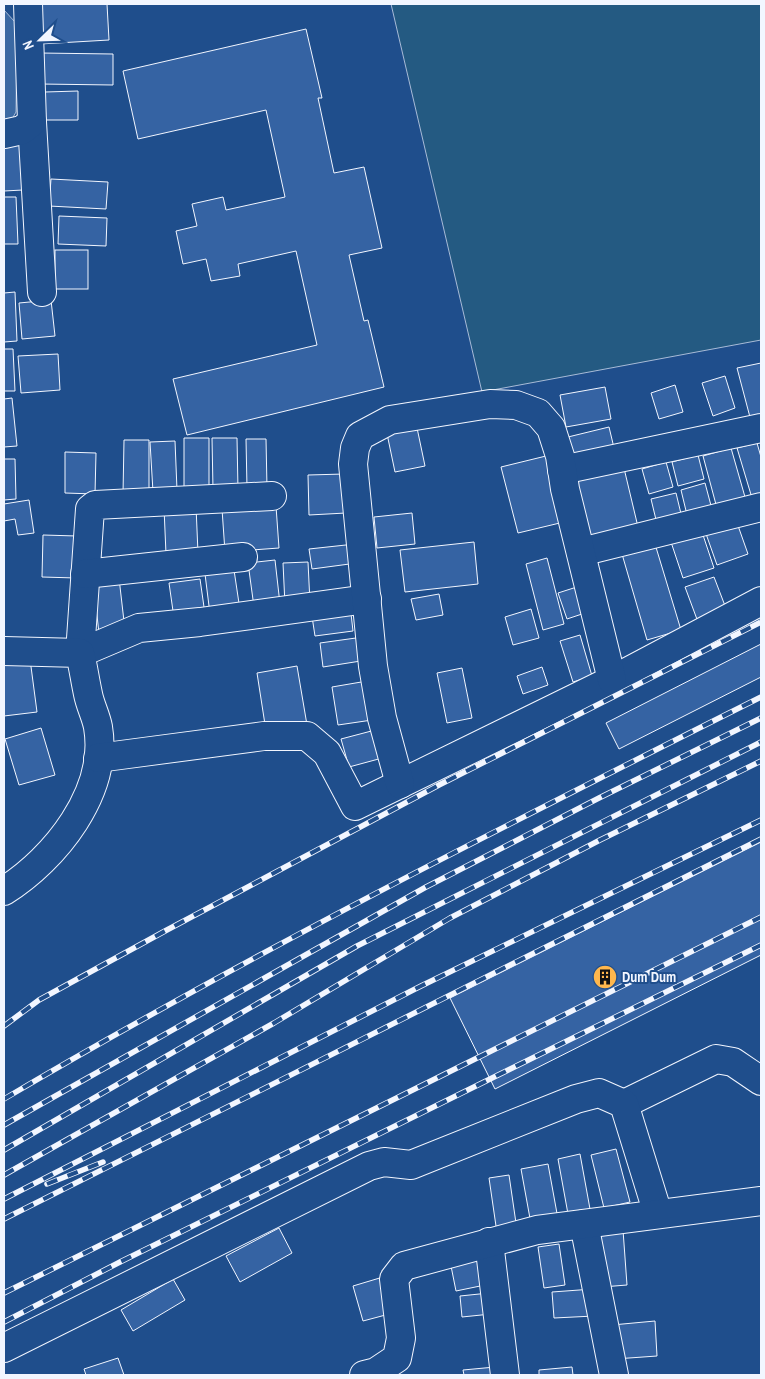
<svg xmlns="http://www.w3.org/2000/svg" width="765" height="1379" viewBox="0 0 765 1379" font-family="'Archivo Narrow',sans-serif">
  <rect width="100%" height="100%" fill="#1f4e8c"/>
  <polygon fill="#245a82" stroke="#a8bbd7" points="391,4 761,4 761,340 482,392"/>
  <polygon fill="#3b69a3" stroke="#a8bbd7" points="4,10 15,22 17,32 16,112 12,119 4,123"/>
  <g fill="#3563a3" stroke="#f2f6ff">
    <polygon points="38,4 107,4 109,40 40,44"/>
    <polygon points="306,29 322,98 318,98 334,173 364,167 382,248 349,255 364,321 368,320 384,387 187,435 173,379 317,345 296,251 238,264 240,276 211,281 206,259 183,264 176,231 197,226 192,204 223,197 226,210 285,197 266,110 138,139 123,71"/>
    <polygon points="40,53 113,54 113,85 40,84"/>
    <polygon points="78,91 78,120 45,120 45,92"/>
    <polygon points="21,142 23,190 4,191 4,143"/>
    <polygon points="51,179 108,182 106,209 49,206"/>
    <polygon points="4,197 16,197 18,244 4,244"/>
    <polygon points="59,216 107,218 106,246 58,244"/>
    <rect x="55" y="250" width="33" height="39"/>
    <polygon points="15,292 17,341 4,342 4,293"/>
    <polygon points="51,300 55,336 22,339 19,303"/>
    <polygon points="4,349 13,349 15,391 4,391"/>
    <polygon points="58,354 60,390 21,393 18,356"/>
    <polygon points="761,363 761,419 751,421 737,368"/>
    <polygon points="725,376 735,408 713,416 702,383"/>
    <polygon points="675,385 683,412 659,419 651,393"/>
    <polygon points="605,387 611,419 566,427 560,395"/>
    <polygon points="12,398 17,446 4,447 4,399"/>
    <polygon points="416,423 425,466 395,472 386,429"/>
    <polygon points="609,427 615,452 573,461 568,437"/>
    <polygon points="184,438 209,438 209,490 184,489"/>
    <polygon points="212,438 237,438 238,490 213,490"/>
    <polygon points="246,439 266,439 267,488 247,488"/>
    <polygon points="124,440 149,440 149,494 123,494"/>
    <polygon points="175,441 177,490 153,492 150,442"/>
    <polygon points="757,443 761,457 761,495 752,498 737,448"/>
    <polygon points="731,448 747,504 718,512 703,456"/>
    <polygon points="65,452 96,453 95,494 65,493"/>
    <polygon points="698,455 704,479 678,486 672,462"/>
    <polygon points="546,456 564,522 518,533 501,467"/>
    <polygon points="4,459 15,459 16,499 4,500"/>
    <polygon points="666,462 673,487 649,494 642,469"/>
    <polygon points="623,464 638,527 588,539 574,476"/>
    <polygon points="344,474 346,513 309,515 308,475"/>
    <polygon points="705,483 713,513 688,519 681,490"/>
    <polygon points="676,493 683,522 658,528 651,499"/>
    <polygon points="29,500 34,533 18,535 15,519 4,521 4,504"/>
    <polygon points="196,506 198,553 166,554 164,508"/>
    <polygon points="276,506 279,548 225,552 222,509"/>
    <polygon points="412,513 415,544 377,548 374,517"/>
    <polygon points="736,520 748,554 717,565 705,531"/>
    <polygon points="700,526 714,568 683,578 669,536"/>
    <polygon points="43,535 77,536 76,578 42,577"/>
    <polygon points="474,542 478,584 405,592 400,550"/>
    <polygon points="355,544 357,563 312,569 309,549"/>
    <polygon points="655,544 681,630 647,640 622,554"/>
    <polygon points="547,558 564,624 543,630 526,564"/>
    <polygon points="275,560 280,604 254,607 248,563"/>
    <polygon points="308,562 310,603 285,605 283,563"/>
    <polygon points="234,570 240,610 210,614 205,574"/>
    <polygon points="714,577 727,611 698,622 685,587"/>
    <polygon points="119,578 125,630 99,633 93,581"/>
    <polygon points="200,579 205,614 174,618 169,583"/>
    <polygon points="583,585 591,611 567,619 558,593"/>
    <polygon points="439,594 443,615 416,620 411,599"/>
    <polygon points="350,605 353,631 315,636 311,610"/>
    <polygon points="531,609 539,638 513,645 505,617"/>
    <polygon points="580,635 592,676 573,682 560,641"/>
    <polygon points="363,637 367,660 323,667 320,643"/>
    <polygon points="761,644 761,677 619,749 606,723"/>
    <polygon points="30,659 37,712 4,716 4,663"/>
    <polygon points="297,666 307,725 266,731 257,673"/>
    <polygon points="542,667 548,685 523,694 517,676"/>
    <polygon points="462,668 472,718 447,723 437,673"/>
    <polygon points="373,680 379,719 338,725 332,687"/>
    <polygon points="41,728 55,775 19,785 5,739"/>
    <polygon points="379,729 386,757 349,767 341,739"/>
    <polygon points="761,842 761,955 495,1089 450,998"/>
    <polygon points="616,1149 630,1202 604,1208 591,1155"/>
    <polygon points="580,1154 590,1209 568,1214 558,1159"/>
    <polygon points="548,1164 558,1219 531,1224 521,1169"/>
    <polygon points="509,1175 517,1230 497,1233 489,1178"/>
    <polygon points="279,1228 292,1253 240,1282 226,1256"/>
    <polygon points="623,1230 627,1285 602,1287 598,1232"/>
    <polygon points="559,1244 565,1285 544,1288 538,1247"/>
    <polygon points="480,1260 485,1285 456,1291 451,1266"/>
    <polygon points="383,1277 393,1313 363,1321 353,1286"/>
    <polygon points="173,1279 185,1300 133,1331 121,1310"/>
    <polygon points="593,1289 594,1316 554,1318 552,1292"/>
    <polygon points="489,1293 491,1314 462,1317 460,1296"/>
    <polygon points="655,1321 657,1356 615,1359 612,1325"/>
    <polygon points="118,1358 124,1375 86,1375 84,1369"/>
    <polygon points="495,1367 496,1375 464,1375 463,1370"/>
    <polygon points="572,1367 573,1375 539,1375 539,1370"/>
  </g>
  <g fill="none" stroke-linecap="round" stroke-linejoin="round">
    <g stroke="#f2f6ff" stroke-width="30">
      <g id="minor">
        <polyline points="32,122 42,292"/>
        <polyline points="4,134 22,130 32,122 28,4"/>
        <polyline points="562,470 761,428"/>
        <polyline points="272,496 95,505 90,509 80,653 139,628 200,622 367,599"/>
        <polyline points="581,552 761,507"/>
        <polyline points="85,574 243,557"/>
        <path d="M 4,651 L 80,653 C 83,666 85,680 88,694 C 90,705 96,716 98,727 C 109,792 55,859 4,891"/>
        <polyline points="98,758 264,736 307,736 327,753 355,806 612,680 761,601"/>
        <polyline points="400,784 382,718 373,666 353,464 355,448 360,436 390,420 490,404 516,405 538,413 551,428 560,456 565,489 612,680"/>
        <polyline points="624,1104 716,1059 733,1062 761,1081"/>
        <polyline points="584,1224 614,1375"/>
        <polyline points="489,1242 505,1375"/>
        <polyline points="4,1348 369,1166 384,1162 411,1165 576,1099 599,1093 624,1104 658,1214"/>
        <polyline points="364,1375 376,1372 397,1358 401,1338 394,1279 404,1266 537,1230 761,1201"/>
      </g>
    </g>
    <use href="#minor" stroke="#1f4e8c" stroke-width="28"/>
    <g stroke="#f2f6ff" stroke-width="5.5">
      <g id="rail">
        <polyline points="4,1026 39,1000 165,931 439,785 761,622"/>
        <path d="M 4,1099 C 250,954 506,825 761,697"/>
        <polyline points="4,1125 426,887 599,798 761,718"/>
        <polyline points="4,1150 357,946 761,742"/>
        <polyline points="4,1175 274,1023 450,918 600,840 761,761"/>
        <polyline points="47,1184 103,1162"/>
        <polyline points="4,1199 421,986 761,820"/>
        <polyline points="4,1219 761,839"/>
        <polyline points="4,1293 761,917"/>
        <polyline points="4,1322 120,1262 761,945"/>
      </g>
    </g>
    <use href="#rail" stroke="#1f4e8c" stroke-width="4" stroke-dasharray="11" stroke-linecap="butt"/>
  </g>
  <defs>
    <g id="building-disc" transform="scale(1.25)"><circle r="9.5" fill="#ffb74d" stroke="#1f4e8c"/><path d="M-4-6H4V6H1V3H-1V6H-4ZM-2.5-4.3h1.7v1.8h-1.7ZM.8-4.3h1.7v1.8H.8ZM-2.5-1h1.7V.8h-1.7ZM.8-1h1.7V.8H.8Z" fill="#111"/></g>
  </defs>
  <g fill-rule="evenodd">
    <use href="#building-disc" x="605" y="977"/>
  </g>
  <g text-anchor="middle" stroke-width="4" stroke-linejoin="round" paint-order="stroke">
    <g font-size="14" font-weight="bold" fill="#f2f6ff" stroke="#1f4e8c" text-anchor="start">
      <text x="622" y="982">Dum Dum</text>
    </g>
  </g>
  <rect width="765" height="1379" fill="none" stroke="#f2f6ff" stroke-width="10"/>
  <g transform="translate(40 40) rotate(247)" stroke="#1f4e8c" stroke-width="4" paint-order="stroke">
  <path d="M0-4L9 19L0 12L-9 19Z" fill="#f2f6ff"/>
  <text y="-8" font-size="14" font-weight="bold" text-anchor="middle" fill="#f2f6ff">N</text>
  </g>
</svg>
